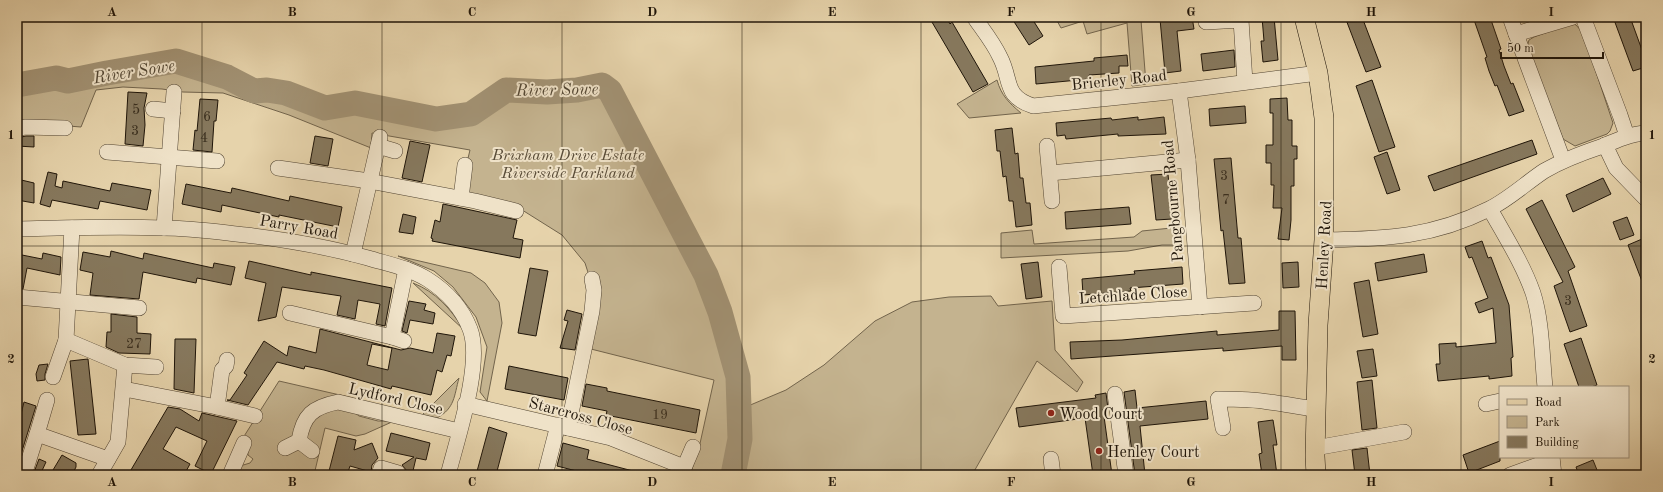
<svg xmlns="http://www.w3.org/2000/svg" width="1663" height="492" viewBox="0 0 1663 492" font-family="'Old Standard TT',serif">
  <rect width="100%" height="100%" fill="#e6d3ab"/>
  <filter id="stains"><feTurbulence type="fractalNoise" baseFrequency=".005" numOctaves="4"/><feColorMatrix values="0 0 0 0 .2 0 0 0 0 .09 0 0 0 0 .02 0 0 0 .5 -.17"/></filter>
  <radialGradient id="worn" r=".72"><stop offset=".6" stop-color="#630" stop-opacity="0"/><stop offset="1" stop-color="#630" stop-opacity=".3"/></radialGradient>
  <g fill="#c4b38f" stroke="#72644c">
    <polygon points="1055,17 1139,17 1141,20 1146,84 1132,86 1127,23 1087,34 1083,21 1061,28"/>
    <polygon points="1572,23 1576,25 1583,33 1613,123 1610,131 1607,134 1575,146 1563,139 1527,47 1529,40 1534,37"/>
    <polygon points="164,67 177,67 213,78 256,97 272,95 283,97 296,104 326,111 355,107 366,109 386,116 444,126 466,124 497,102 508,96 557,100 600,90 606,95 622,126 692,256 713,302 722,331 732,380 734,408 732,450 727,475 690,475 699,448 714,380 583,347 592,285 585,263 562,235 519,208 471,197 463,179 470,150 372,133 371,148 289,115 223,93 183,92 162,89 123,87 96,90 81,127 17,122 17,91 45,86 54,81 68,85 109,75"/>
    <path d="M 997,80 C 1001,95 1009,103 1021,113 L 969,118 L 957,104 Z"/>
    <polygon points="1181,227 1183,245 1162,245 1128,251 1001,258 1001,233 1032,230 1034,244 1134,237 1142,231"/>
    <polygon points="398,256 471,273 485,283 499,302 502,323 487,401 480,392 487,347 476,317 453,287 434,271"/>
    <path d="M 413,283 C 436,292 451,309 463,329 Z"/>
    <polygon points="991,296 998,306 1052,301 1055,350 1083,382 1077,392 1037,361 972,475 741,475 742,464 748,441 748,406 786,390 824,365 875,321 912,302 949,297"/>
    <path d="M 459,378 C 454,396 455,408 437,418 L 422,415 Z"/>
    <polygon points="279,381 353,398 350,409 359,416 378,421 394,421 365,434 356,436 325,428 314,475 235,475 240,466 250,463 253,459 248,455 247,446 241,441"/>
  </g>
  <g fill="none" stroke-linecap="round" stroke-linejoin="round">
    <polyline stroke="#a29274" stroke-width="25" points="17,85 56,78 68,81 107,73 176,61 227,77 254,91 267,90 286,93 325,108 355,103 436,119 471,114 506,90 547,92 577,90 602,85 610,91 706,275 720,312 738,377 740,439 733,475"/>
  </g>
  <g fill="#86785d" stroke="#1f1509" fill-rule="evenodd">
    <polygon points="929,17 946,17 950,24 952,22 988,84 973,92"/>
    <polygon points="1011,17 1031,17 1043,36 1029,45"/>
    <polygon points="1178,17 1192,17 1194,29 1177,31 1181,71 1165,73 1160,19"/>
    <polygon points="1262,17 1274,17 1278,60 1263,62 1261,41 1264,41"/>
    <polygon points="1345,17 1362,17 1381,67 1366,72"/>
    <polygon points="1473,17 1490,17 1501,49 1499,50 1504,66 1511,84 1513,83 1524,111 1509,116 1497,85 1495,86 1489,71 1485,58 1487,57"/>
    <polygon points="1613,17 1630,17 1646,61 1646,67 1633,71"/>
    <polygon points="1234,50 1235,67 1203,71 1201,54"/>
    <polygon points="1127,55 1128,66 1119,66 1119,73 1089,75 1089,79 1036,84 1035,67 1094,61 1094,58"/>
    <polygon points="1372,80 1395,147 1379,152 1356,86"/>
    <polygon points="128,92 147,93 144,108 145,125 143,146 125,144"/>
    <polygon points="1287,98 1288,120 1292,120 1292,146 1297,146 1297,159 1294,159 1294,186 1291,186 1291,220 1289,240 1278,239 1282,208 1273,208 1274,185 1271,185 1271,163 1266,163 1266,145 1273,145 1273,113 1270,113 1270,99"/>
    <polygon points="200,99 218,100 216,121 214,121 212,152 193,150 195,130 197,131"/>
    <polygon points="1245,106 1246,123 1210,126 1209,109"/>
    <polygon points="1138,117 1138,120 1164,117 1166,134 1118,136 1118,134 1066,139 1065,135 1057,136 1056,123 1111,118 1112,120"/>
    <polygon points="1012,128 1015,154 1018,153 1020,178 1023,178 1026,203 1030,203 1032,225 1016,227 1013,201 1009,201 1006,176 1003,177 1000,151 997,151 995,130"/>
    <polygon points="26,136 34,136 34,147 17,146 17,138"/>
    <polygon points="315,136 333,139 328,166 310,163"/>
    <polygon points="1532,140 1537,154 1434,191 1428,176"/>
    <polygon points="410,141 430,145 422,182 402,178"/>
    <polygon points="1387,152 1400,190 1387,194 1374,157"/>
    <polygon points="1231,158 1238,238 1241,238 1245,283 1229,284 1223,230 1221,231 1214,159"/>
    <polygon points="48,172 57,174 55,186 62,188 63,181 110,191 112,183 151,190 147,210 100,201 98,209 52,200 50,207 40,204"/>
    <polygon points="1168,174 1172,219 1156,220 1151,175"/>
    <polygon points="1603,178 1611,194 1573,212 1566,195"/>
    <polygon points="17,179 34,183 34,203 17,200"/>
    <polygon points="186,184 231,193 232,188 289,201 290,196 342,207 338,227 279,215 279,217 222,205 221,212 182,204"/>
    <polygon points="1542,200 1575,267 1568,271 1587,326 1570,332 1554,286 1563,282 1526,209"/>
    <polygon points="443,204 517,220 513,238 523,240 520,258 432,241 433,239 431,238 435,220 440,222"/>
    <polygon points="1129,207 1131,224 1066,229 1065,212"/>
    <polygon points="403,214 416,217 413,234 399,232"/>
    <polygon points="1627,217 1634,235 1620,240 1613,222"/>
    <polygon points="1642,239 1646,250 1645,289 1628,245"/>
    <polygon points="1482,241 1488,258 1491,257 1509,305 1513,357 1511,358 1512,376 1489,379 1489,376 1438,381 1436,364 1440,364 1439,344 1456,343 1456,347 1496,343 1493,308 1479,313 1475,303 1488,298 1472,257 1469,258 1465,247"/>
    <polygon points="111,251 143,259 144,253 213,268 214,263 235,267 231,285 197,278 196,283 143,272 139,299 90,295 93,273 80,270 83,252 110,257"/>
    <polygon points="43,253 61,257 60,275 27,268 23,289 17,288 17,254 42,259"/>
    <polygon points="1424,254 1427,272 1378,281 1375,263"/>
    <polygon points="249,261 311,275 311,272 392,288 385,326 376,324 380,304 358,300 355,319 337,315 341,296 282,287 276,317 258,321 266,283 245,278"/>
    <polygon points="1038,262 1042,297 1026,299 1021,264"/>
    <polygon points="1298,262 1299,287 1283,288 1282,263"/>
    <polygon points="1182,267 1183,284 1130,288 1131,291 1083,295 1082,279 1135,274 1134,271"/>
    <polygon points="530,268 548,271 536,336 518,333"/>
    <polygon points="1369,280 1378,334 1363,337 1354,283"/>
    <polygon points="409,301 426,304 424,310 435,313 433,324 410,320 407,333 402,331"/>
    <polygon points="567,310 582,314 575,350 560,348 568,321 564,320"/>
    <polygon points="1279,311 1295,311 1296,360 1282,360 1282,346 1223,351 1223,348 1071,359 1070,342 1122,340 1217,331 1217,335 1279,330"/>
    <polygon points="111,314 137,317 137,333 151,334 150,354 119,353 106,347 107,332 111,332"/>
    <path d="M 320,329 L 401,350 L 410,348 L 433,353 L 437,333 L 455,336 L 451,356 L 447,355 L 442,372 L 437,370 L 431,395 L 392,386 L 391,389 L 324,370 L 305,366 L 304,369 L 277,362 L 248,405 L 227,400 L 230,400 L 247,375 L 244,373 L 264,341 L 287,356 L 289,346 L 316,353 ZM 372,344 L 392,348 L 388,370 L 367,365 Z"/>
    <polygon points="1581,338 1597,385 1591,387 1579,387 1564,344"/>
    <polygon points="175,339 196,339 194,393 174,389"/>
    <polygon points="1373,349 1377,376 1362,378 1357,351"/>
    <polygon points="88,359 96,434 78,435 70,361"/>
    <polygon points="48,364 45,374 45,380 37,381 36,374 39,365"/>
    <polygon points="509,366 568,378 564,400 505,389"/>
    <polygon points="1372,380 1377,428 1362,430 1357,382"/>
    <polygon points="586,384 607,388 607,391 700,410 696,433 606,415 607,411 582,406"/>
    <polygon points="1135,390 1137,408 1206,401 1208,419 1140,426 1145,475 1135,475 1124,392"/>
    <polygon points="1106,393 1108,409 1103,409 1112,475 1093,475 1085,418 1019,427 1016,408 1096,398 1095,395"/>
    <polygon points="24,402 36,406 17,467 17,430"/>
    <polygon points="168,407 180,409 199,421 202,413 237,421 211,474 195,466 207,441 176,427 163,449 190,464 184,475 128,475"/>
    <polygon points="1273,420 1277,445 1273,445 1277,475 1262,475 1259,454 1262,453 1258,422"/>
    <polygon points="489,427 507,433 496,475 476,475"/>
    <polygon points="391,433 430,443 426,460 416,458 412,475 407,475 407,471 402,465 414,457 386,451"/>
    <polygon points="338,436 356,440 354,450 372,443 378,458 372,465 371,472 350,466 347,475 328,475"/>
    <polygon points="1500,441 1500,461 1469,473 1463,455"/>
    <polygon points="563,443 589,450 587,459 633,471 632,475 592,475 557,466"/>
    <polygon points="1367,448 1370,475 1355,475 1352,450"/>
    <polygon points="62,455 76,463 76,467 72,475 50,475"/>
    <polygon points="39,459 46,462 40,475 33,475"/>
    <polygon points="1593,460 1599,475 1579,475 1576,467"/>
  </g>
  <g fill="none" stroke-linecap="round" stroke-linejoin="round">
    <g stroke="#514432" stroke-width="16">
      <g id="minor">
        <path d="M 974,17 C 983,30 993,42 1000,57 C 1012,80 1003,96 1033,106 L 1179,91 L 1318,73"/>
        <polyline points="1510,17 1516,34"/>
        <polyline points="1583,17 1620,115 1627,136"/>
        <polyline points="1206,22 1241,20 1245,82"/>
        <polyline points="1179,91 1188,160 1200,307"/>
        <polyline points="153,109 173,111"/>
        <polyline points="17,129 25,127 65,128"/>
        <polyline points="1605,145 1616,168 1646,199"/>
        <polyline points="378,146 395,151"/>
        <polyline points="1047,146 1052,201"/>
        <polyline points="107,152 217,161"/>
        <polyline points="1563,160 1516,34 1573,17"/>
        <polyline points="278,168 369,181 475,201 516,211"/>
        <polyline points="1050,173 1188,160"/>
        <polyline points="461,198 465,165"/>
        <path d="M 1490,209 C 1505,236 1523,264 1533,293 C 1542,321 1542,357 1545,387"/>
        <polyline points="164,228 174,92"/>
        <path d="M 17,229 C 66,228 115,226 163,228 C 191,228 218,232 246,235 C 287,240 328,247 368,258 C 388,264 409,268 427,279 C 446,291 462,308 470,329 C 483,363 457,439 448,475"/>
        <path d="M 1324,240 C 1386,239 1433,237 1489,209 C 1509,199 1526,183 1544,171 C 1563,160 1582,153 1603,146 C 1617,140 1631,134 1646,133"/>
        <polyline points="353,254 380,137"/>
        <polyline points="1059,267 1063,316 1254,303"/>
        <polyline points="17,297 139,308"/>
        <polyline points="290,313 392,337"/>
        <polyline points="66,340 72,228"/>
        <polyline points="404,341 392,337 406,269"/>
        <polyline points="227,360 226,366 222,370 217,407 255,416"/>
        <polyline points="53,377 66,340 125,365 156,367"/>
        <polyline points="124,389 217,407"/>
        <polyline points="1115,394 1126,475"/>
        <polyline points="47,400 37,434 108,459"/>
        <polyline points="465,404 611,438 684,467"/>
        <polyline points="1486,404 1500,401"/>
        <polyline points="568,428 592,311 594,290 592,279"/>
        <path d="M 1223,428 L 1218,399 C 1235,399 1252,399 1269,402 C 1285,404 1300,407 1316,409"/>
        <path d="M 299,441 C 303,415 313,407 338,402 L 459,431"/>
        <polyline points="285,448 299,441 312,451"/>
        <polyline points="1315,448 1404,432"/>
        <polyline points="1552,457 1554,475"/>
        <polyline points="1051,459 1053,475"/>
        <polyline points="24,475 37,434"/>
        <polyline points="99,475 118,442 125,365"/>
        <polyline points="230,475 244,443"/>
        <polyline points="379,475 381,468 398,473"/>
        <polyline points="545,475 558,425"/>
        <polyline points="681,475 693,447"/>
        <polyline points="1510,475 1552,460"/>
      </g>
    </g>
    <g stroke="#1f1509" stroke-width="20">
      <polyline id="major" points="1304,17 1318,73 1324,118 1324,240 1318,325 1315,456 1316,475"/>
    </g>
    <use href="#minor" stroke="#efe2c8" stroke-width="15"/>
    <use href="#major" stroke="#e6d3ab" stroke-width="19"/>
  </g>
  <path fill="none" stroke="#1f1509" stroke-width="1" stroke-opacity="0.55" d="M 202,17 L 202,475M 382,17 L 382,475M 562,17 L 562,475M 742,17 L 742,475M 921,17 L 921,475M 1101,17 L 1101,475M 1281,17 L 1281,475M 1461,17 L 1461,475M 17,246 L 1646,246"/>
  <g fill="#8f2418" stroke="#efe2c8" stroke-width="1.5">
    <circle cx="1051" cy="413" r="4"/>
    <circle cx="1099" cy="451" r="4"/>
  </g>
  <g text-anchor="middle" stroke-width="4" stroke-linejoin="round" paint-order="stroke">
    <g font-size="14" fill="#392e1e">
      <text x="136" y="114">5</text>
      <text x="207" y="121">6</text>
      <text x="135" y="135">3</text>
      <text x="204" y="142">4</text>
      <text x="1224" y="180">3</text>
      <text x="1226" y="204">7</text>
      <text x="1568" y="305">3</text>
      <text x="134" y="348">27</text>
      <text x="660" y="419">19</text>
    </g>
    <g font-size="16" fill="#1f1509" stroke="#efe2c8">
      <text transform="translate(1119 79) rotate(-6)" y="6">Brierley Road</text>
      <text transform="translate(1172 201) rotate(-95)" y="6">Pangbourne Road</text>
      <text transform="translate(299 226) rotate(10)" y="6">Parry Road</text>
      <text transform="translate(1323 245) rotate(-87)" y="6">Henley Road</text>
      <text transform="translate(1133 294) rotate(-4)" y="6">Letchlade Close</text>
      <text transform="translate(396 398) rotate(13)" y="6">Lydford Close</text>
      <text transform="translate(581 415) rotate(15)" y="6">Starcross Close</text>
    </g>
    <g font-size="16" font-style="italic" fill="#594c38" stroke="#efe2c8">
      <text x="568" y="160">Brixham Drive Estate<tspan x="568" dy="18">Riverside Parkland</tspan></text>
    </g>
    <g font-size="16" fill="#1f1509" stroke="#efe2c8" text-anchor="start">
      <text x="1059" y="419">Wood Court</text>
      <text x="1107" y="457">Henley Court</text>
    </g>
    <g font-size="17" font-style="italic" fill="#534734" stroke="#efe2c8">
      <text transform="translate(134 71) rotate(-9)" y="6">River Sowe</text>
      <text transform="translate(557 89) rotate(-1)" y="6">River Sowe</text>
    </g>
  </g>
  <rect width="1663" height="492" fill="none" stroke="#e6d3ab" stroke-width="44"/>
  <rect x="1499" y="386" width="130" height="72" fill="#efe2c8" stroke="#9c907c"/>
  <rect x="1507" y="399" width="20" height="6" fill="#e6d3ab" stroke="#9c907c"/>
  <text x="1535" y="406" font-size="12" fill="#1f1509">Road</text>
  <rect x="1507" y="416" width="20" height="12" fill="#c4b38f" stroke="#9c907c"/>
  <text x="1535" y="426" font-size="12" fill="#1f1509">Park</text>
  <rect x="1507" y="436" width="20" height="12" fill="#86785d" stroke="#9c907c"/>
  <text x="1535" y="446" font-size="12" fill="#1f1509">Building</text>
  <path d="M1501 52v6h102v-6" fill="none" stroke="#1f1509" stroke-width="2"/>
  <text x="1507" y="52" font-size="12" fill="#1f1509" stroke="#efe2c8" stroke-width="3" paint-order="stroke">50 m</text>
  <rect x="22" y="22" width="1619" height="448" fill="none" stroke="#1f1509" stroke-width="1.5"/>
  <g font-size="13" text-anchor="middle" font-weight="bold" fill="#1f1509">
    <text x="112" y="16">A</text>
    <text x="292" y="16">B</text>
    <text x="472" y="16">C</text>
    <text x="652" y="16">D</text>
    <text x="832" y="16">E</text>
    <text x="1011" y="16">F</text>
    <text x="1191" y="16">G</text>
    <text x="1371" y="16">H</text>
    <text x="1551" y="16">I</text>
    <text x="11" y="139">1</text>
    <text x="1652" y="139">1</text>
    <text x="11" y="363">2</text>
    <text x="1652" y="363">2</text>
    <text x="112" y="486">A</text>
    <text x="292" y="486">B</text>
    <text x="472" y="486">C</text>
    <text x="652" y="486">D</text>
    <text x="832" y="486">E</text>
    <text x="1011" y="486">F</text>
    <text x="1191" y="486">G</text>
    <text x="1371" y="486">H</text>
    <text x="1551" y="486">I</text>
  </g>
  <rect width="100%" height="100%" filter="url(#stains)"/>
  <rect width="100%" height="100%" fill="url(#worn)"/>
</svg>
